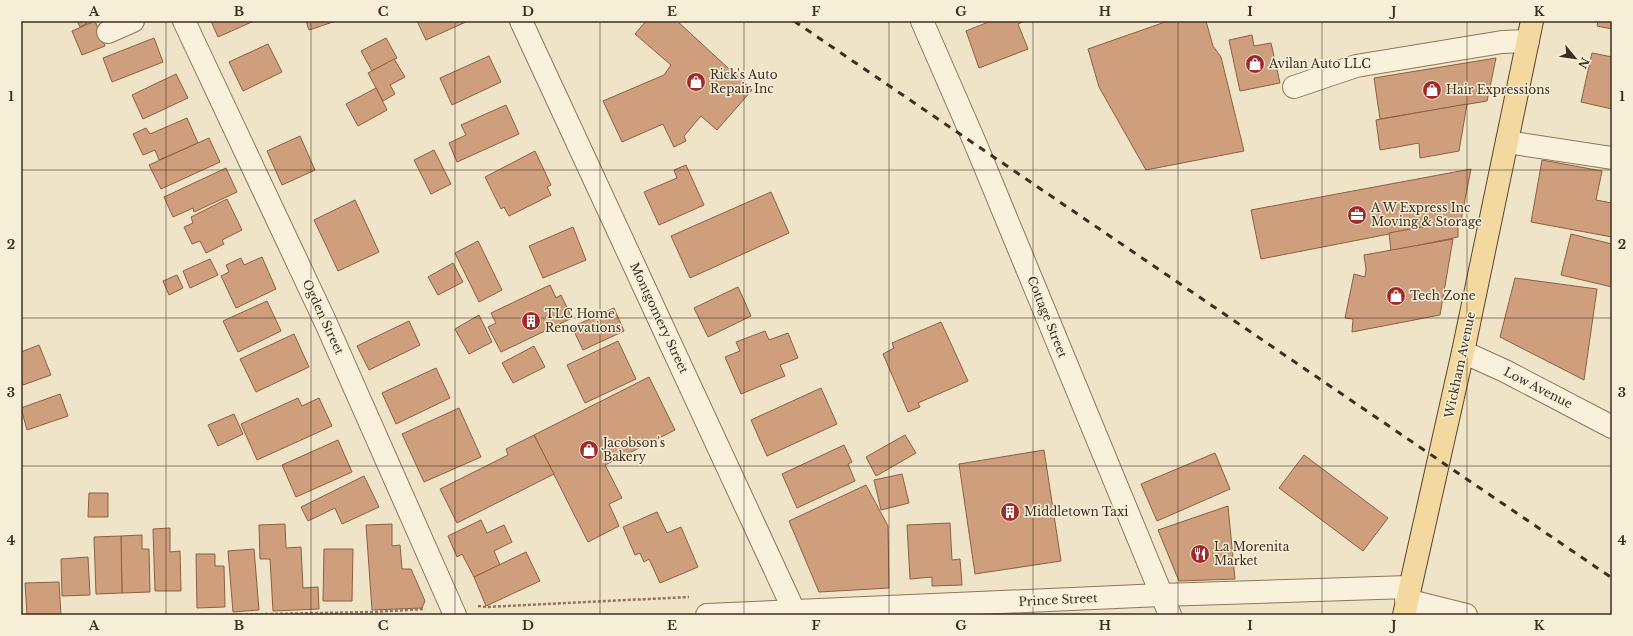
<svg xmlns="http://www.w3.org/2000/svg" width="1633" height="636" viewBox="0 0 1633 636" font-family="'Libre Baskerville',serif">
  <rect width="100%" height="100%" fill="#f0e4c8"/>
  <g fill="#cf9f7d" stroke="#8d5f41">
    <polygon points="77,21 91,21 80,27"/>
    <polygon points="95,21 105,46 82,55 72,31"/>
    <polygon points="211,21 254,21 218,37"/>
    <polygon points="306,21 336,21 309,30"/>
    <polygon points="417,21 468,21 426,40"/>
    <polygon points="646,21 677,21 752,90 717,130 701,116 684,136 686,141 674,147 663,124 622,142 603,101 664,75 671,65 635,34"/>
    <polygon points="991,21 1025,21 1018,24 1028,49 979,68 966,31"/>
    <polygon points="1168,21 1206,21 1213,46 1221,57 1244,151 1146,170 1099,87 1088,49"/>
    <polygon points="1598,21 1612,21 1612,29 1597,26"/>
    <polygon points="1252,35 1254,46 1271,43 1280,83 1240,91 1229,40"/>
    <polygon points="154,38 163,62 112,82 103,58"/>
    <polygon points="386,38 397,58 372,71 361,51"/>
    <polygon points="268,44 282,72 243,91 229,62"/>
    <polygon points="1592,53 1612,57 1612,109 1581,102"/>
    <polygon points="489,56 501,82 452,105 440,78"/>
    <polygon points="1496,58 1487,101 1380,119 1374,78"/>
    <polygon points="394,59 405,77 390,85 395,94 383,101 368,73"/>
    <polygon points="176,74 188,98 143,119 132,95"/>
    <polygon points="376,88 387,110 358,126 346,104"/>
    <polygon points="1467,104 1459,151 1420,158 1419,143 1380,150 1376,120"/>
    <polygon points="506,105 519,134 457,162 449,143 466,135 461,125"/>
    <polygon points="187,118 198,143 159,160 155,150 143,155 133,134 146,128 150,134"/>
    <polygon points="300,136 315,170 282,185 267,151"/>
    <polygon points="209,138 220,162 161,189 149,165"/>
    <polygon points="434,150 451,184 431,194 414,160"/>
    <polygon points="535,151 551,185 547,187 551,195 509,216 504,207 501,209 485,177"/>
    <polygon points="1542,160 1602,171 1596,200 1612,203 1612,237 1531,222"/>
    <polygon points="686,165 704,205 659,225 644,192 677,178 674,170"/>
    <polygon points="226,168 237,192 194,212 193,208 173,217 164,197"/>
    <polygon points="1471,169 1461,220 1261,259 1251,210"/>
    <polygon points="771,192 789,233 690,278 671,236"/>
    <polygon points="227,199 242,230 222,240 224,244 206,253 200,241 192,244 184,227 193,223 191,217"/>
    <polygon points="355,200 379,252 338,271 314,220"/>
    <polygon points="1458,220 1458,237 1391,251 1389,233"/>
    <polygon points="573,227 586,260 543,278 529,246"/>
    <polygon points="1571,234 1612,244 1612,287 1561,275"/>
    <polygon points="1453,239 1440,315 1352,332 1353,319 1345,318 1354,274 1365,277 1366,269 1364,255"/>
    <polygon points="478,241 502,290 479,302 455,253"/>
    <polygon points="262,257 276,289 236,308 221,276 229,272 226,265 241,258 244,265"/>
    <polygon points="210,259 218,275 190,288 183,271"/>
    <polygon points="453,263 463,282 438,295 428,277"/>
    <polygon points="177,275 183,288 169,295 163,281"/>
    <polygon points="1515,278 1597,289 1584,380 1500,337"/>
    <polygon points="550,285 556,298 561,295 572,318 501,352 488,327 496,323 491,313"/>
    <polygon points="738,287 751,316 708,337 694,308"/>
    <polygon points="267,301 281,331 238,352 223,321"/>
    <polygon points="614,308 624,331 583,350 572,327"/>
    <polygon points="479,315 492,342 469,354 455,329"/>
    <polygon points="409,321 420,345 369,370 357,346"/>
    <polygon points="941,322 968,381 918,403 920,407 908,412 883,354 894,348 892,343"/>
    <polygon points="765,331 769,340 788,333 798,358 780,365 785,376 741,394 725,357 740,351 736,342"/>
    <polygon points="294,334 309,367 256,392 240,359"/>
    <polygon points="618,341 636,379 585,403 567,365"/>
    <polygon points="39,345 51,375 23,385 21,379 21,352"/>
    <polygon points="534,346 545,367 513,383 502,363"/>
    <polygon points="436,368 450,398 396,424 382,393"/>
    <polygon points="649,377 675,430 605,465 622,498 609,504 619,526 588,542 534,435"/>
    <polygon points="821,388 837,424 767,456 751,420"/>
    <polygon points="60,394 68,416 27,430 21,408"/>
    <polygon points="298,398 302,406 319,398 332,426 257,460 241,424"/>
    <polygon points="459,408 481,457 424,482 402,434"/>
    <polygon points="234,414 243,434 218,446 208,425"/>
    <polygon points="534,435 554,474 457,523 440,489 508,455 506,449"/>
    <polygon points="905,435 916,453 876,476 866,457"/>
    <polygon points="338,440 352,472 296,497 282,465"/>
    <polygon points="844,445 852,462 848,464 855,481 797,508 782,474"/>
    <polygon points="1044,450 1061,561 975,574 959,464"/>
    <polygon points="1215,453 1230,489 1157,521 1141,484"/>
    <polygon points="1304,455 1388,518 1363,551 1279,488"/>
    <polygon points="902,474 909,503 881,510 874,480"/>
    <polygon points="364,476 379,507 342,524 335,508 308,521 301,507"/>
    <polygon points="866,485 888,526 889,588 819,592 789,521"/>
    <polygon points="89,493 108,493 108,517 88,517"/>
    <polygon points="1228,506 1235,579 1179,581 1158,530"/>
    <polygon points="657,512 667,533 681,527 698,567 660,583 649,559 644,562 640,553 635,555 623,527"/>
    <polygon points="481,520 487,533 504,525 512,542 494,551 500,565 474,577 462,554 457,557 448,536"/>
    <polygon points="950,523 952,560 960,559 962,585 932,586 932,577 910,579 907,525"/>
    <polygon points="285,524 286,548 301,547 303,588 318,587 319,609 273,611 270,559 260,559 259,525"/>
    <polygon points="392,524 392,546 400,545 402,569 411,569 425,601 422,608 372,610 366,525"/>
    <polygon points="170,528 170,552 180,551 181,591 155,591 153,529"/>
    <polygon points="142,535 142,549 149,549 150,592 122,593 121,536"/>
    <polygon points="121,536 122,593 96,594 94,537"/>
    <polygon points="254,549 259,610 233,612 228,551"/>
    <polygon points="324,549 353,549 352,601 323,601"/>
    <polygon points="526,552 540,581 486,606 474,577"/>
    <polygon points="196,554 215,554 215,566 224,566 225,607 197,608"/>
    <polygon points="88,557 90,595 62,596 61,559"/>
    <polygon points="59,582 61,615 27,615 25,583"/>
  </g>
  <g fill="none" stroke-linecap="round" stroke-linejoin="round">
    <g stroke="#8d765c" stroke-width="24">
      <g id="minor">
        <polyline points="184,21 325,321 455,615"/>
        <polyline points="521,21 796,615"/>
        <polyline points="922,21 976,145 1170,615"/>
        <polyline points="108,32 133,21"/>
        <polyline points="1294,87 1356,66 1502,42 1528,41"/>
        <polyline points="1507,142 1612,158"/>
        <polyline points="1463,352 1505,371 1612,427"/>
        <polyline points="1406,600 1466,615"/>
        <polyline points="707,615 1161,595 1409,587"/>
      </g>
    </g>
    <g stroke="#5b4430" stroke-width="24">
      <polyline id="major" points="1404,615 1463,352 1532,21"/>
    </g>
    <g stroke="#8d765c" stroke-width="2.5" stroke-dasharray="3 2" stroke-linecap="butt">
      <polyline points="478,606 486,607 689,597"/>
      <polyline points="220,615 372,612 425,609"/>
    </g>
    <use href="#minor" stroke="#faf1dc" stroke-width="22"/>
    <use href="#major" stroke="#f3d9a0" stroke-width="22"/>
    <polyline stroke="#3d2e20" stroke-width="3" stroke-dasharray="7 7" stroke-linecap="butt" points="794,21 1612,578"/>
  </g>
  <path fill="none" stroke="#3d2e20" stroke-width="1" stroke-opacity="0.55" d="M 166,21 L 166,615M 311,21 L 311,615M 455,21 L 455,615M 600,21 L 600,615M 744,21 L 744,615M 889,21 L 889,615M 1033,21 L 1033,615M 1178,21 L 1178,615M 1322,21 L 1322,615M 1467,21 L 1467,615M 21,170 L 1612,170M 21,318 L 1612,318M 21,466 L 1612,466"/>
  <defs>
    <g id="shop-disc" transform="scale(1)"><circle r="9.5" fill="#9e2a2b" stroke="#f7eed8"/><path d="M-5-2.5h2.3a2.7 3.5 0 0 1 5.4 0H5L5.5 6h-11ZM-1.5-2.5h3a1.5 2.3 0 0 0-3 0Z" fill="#fff"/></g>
    <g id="office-disc" transform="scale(1)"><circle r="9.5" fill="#9e2a2b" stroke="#f7eed8"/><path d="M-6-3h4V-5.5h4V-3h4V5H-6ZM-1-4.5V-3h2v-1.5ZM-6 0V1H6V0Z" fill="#fff"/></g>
    <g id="building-disc" transform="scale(1)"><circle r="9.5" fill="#9e2a2b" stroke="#f7eed8"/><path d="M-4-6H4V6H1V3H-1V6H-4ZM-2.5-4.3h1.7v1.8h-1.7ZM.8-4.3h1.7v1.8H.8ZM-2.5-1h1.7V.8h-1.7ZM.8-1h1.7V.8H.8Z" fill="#fff"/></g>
    <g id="restaurant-disc" transform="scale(1)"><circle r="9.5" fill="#9e2a2b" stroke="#f7eed8"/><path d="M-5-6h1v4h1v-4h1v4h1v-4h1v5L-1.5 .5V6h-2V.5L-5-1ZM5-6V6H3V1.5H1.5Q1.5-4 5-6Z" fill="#fff"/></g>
  </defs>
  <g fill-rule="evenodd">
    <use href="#shop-disc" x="1255" y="64"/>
    <use href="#shop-disc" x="696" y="82"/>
    <use href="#shop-disc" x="1432" y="90"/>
    <use href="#office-disc" x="1357" y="215"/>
    <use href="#shop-disc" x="1396" y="296"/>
    <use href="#building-disc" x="531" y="321"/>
    <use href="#shop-disc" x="589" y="450"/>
    <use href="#building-disc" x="1010" y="512"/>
    <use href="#restaurant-disc" x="1200" y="554"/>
  </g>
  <g text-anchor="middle" stroke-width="3" stroke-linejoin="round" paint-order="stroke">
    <g font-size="12" fill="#3d2e20" stroke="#f7eed8" text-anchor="start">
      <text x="1269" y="68">Avilan Auto LLC</text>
      <text x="710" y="79">Rick's Auto<tspan x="710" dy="14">Repair Inc</tspan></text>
      <text x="1446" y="94">Hair Expressions</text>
      <text x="1371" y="212">A W Express Inc<tspan x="1371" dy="14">Moving &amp; Storage</tspan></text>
      <text x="1410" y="300">Tech Zone</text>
      <text x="545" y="318">TLC Home<tspan x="545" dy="14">Renovations</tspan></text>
      <text x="603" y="447">Jacobson's<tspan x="603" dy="14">Bakery</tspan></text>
      <text x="1024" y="516">Middletown Taxi</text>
      <text x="1214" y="551">La Morenita<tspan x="1214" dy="14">Market</tspan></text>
    </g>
    <g font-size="12" fill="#3d2e20" stroke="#f7eed8">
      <text transform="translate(323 317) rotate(65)" y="4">Ogden Street</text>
      <text transform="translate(1047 317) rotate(68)" y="4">Cottage Street</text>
      <text transform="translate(659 318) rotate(65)" y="4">Montgomery Street</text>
      <text transform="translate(1460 365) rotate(-78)" y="4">Wickham Avenue</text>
      <text transform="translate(1538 388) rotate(27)" y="4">Low Avenue</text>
      <text transform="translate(1058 600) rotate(-3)" y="4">Prince Street</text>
    </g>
  </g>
  <rect width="1633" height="636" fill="none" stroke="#f7eed8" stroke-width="44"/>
  <g transform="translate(1575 58) rotate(119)" stroke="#f7eed8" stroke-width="3" paint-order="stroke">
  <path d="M0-3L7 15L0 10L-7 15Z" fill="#3d2e20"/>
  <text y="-6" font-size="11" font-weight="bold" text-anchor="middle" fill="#3d2e20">N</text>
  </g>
  <rect x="22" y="22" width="1589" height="592" fill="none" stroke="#3d2e20" stroke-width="1.5"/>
  <g font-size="13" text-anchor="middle" font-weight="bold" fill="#3d2e20">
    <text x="94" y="16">A</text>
    <text x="239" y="16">B</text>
    <text x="383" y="16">C</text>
    <text x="528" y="16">D</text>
    <text x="672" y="16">E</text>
    <text x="816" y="16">F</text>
    <text x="961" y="16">G</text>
    <text x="1105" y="16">H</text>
    <text x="1250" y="16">I</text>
    <text x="1394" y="16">J</text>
    <text x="1539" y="16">K</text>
    <text x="11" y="101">1</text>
    <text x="1622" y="101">1</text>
    <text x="11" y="249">2</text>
    <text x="1622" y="249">2</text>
    <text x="11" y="397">3</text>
    <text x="1622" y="397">3</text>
    <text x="11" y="545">4</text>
    <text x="1622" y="545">4</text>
    <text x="94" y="630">A</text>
    <text x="239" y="630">B</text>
    <text x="383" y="630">C</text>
    <text x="528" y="630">D</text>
    <text x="672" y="630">E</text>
    <text x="816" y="630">F</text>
    <text x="961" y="630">G</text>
    <text x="1105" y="630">H</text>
    <text x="1250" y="630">I</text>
    <text x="1394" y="630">J</text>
    <text x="1539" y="630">K</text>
  </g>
</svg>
